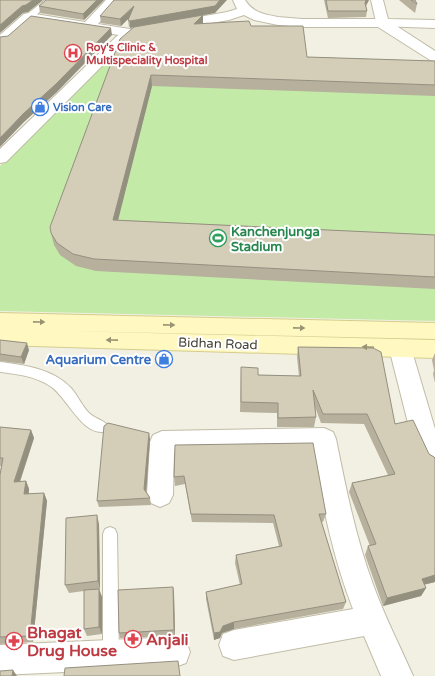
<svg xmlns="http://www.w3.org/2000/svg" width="435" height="676" viewBox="0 0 435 676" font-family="'Varela Round',sans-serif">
  <rect width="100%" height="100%" fill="#f2f0e2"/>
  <polygon fill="#c3eaa7" points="108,60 435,71 435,321 0,311 0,166"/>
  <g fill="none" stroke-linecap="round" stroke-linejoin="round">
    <g stroke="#c1bca7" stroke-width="2">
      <g id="service">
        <polygon points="45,0 52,0 32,19 26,19 26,15"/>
        <path d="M 0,362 C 25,365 53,369 71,388 C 78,396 82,406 89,413 C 95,419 105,420 109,427 L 107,431 C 83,439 67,396 50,386 C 35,376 17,374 0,372 Z"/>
        <polygon points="110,527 115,529 117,534 119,655 117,661 111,663 105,661 103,655 103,534 105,529"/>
      </g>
    </g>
    <g stroke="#c1bca7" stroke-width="2">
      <g id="minor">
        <polygon points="106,0 119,0 98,24 136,30 138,33 136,36 131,37 32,21 9,42 0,43 0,35 24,14 29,13 85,22"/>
        <polygon points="371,0 383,0 388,19 435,20 435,28 377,26"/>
        <polygon points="400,339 408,342 411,348 435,429 435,466 426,463 408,423 389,348 392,342"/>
        <path d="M 324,428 L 333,432 L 336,439 C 346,489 356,539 374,587 C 385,617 400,646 413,676 L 381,676 L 364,636 L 234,660 L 223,656 L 219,645 L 223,634 L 234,630 L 353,609 C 333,558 322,503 313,450 L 174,452 L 173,495 L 169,503 L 160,507 L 151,503 L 147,495 L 150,442 L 153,435 L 162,431 Z"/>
        <polygon points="175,637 186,641 190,652 186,663 175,667 0,675 0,645"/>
      </g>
    </g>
    <g stroke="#c1bca7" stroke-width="2">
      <path id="tertiary" d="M 233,0 L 245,0 C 253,13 264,14 278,17 L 302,19 L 380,19 L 395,25 L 435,51 L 435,61 L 430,60 L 378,27 L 302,27 L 278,25 L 254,20 L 244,15 L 229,20 L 135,36 L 127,42 L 107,61 L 6,162 L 0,163 L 0,149 L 117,36 L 131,29 L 227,12 L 237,9 Z"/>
    </g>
    <g stroke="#d5cd8e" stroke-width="2">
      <polygon id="secondary" points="0,313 435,323 435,339 66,331 435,340 435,358 0,345"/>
    </g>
    <use href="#service" fill="#fff" fill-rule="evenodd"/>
    <use href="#minor" fill="#fff" fill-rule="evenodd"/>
    <use href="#tertiary" fill="#fff" fill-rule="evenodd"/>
    <use href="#secondary" fill="#fff8c0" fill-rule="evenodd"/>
  </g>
  <g fill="#b6b09d">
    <polygon points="46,0 104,0 84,20 40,13 39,6"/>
    <polygon points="324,0 369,0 366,6 367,11 366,17 328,18"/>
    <polygon points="399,0 415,0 417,4 415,13"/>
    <polygon points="215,13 164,22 203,15 203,23 251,26 307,57 435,61 435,96 152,86 118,220 435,235 435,289 96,271 76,266 60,255 54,245 51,233 134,27 129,27 128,20 129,18 121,26 101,23 100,16"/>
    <polygon points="0,340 29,350 24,364 0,361"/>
    <polygon points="298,347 395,424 429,454 435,458 435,582 424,585 426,588 421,596 383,606 365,555 368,546 370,546 349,492 352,483 388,475 364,424 321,423 315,407 316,417 314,427 277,427 277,413 240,412 241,367 258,375 299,376 297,357"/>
    <polygon points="435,353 435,383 433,374 434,370 432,360"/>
    <polygon points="0,427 31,430 34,438 20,482 26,481 29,489 29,494 44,493 47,501 33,642 0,644 0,475 1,466 0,466"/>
    <polygon points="150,439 146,491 150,498 151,505 99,507 97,501"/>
    <polygon points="175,445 326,514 323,522 321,522 346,602 343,609 234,629 222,633 220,638 214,640 206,599 206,592 240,585 235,563 236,555 279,546 273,523 192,522 185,484 175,486 174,477"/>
    <polygon points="99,524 100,589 92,590 99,589 102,597 102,634 87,636 84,629 84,591 69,593 65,585"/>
    <polygon points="173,587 174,593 175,636 120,638 119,633"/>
  </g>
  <g fill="#949080">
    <polygon points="33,0 43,0 28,12 23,13 0,33 0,25 22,6"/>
    <polygon points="97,0 104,0 84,20 83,14"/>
    <polygon points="220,0 227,0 215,13 130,28 130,21"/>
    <polygon points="366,0 369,0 364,9 365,3"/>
    <polygon points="134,6 134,13 121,26 120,19"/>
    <polygon points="203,15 203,26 194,24"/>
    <polygon points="111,28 112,35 57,92 24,122 0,147 0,138 23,114"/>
    <polygon points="151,75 152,86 115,232 113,220"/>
    <polygon points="27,343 29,350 24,364 21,357"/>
    <polygon points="31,430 34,438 17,490 14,482"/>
    <polygon points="149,433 150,439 146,495 144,489"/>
    <polygon points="26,481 29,489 28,502 24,494"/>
    <polygon points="44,493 47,501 33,642 30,636"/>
    <polygon points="97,515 99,524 100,589 98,581"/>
    <polygon points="435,575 435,582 417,586 422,579"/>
    <polygon points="173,587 174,593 175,636 174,630"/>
    <polygon points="426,588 421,596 383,606 387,598"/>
    <polygon points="99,589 102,597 102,634 99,627"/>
    <polygon points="234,622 234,629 222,633 220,638 214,640 214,633 223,626"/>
    <polygon points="13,670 17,676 12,676"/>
  </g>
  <g fill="#d4cdb7" stroke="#949080">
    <polygon points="0,0 33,0 26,5 22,6 0,25"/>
    <polygon points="46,0 97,0 83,14 39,6"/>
    <polygon points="114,0 220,0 215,6 130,21 128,20 134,6 120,19 100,16"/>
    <polygon points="326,0 366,0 365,3 367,11 328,11"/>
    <polygon points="411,0 415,0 417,4"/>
    <polygon points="203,15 194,24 249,21 251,26 303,26 307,57 435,61 435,85 151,75 113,220 435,235 435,277 94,259 73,254 57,243 51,233 50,227 120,39 134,27"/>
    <polygon points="31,16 111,28 56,84 23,114 0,138 0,37 8,36"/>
    <polygon points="0,340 27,343 21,357 0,354"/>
    <polygon points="298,347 373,348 381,352 395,424 413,420 429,454 434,457 435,458 435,575 422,579 426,588 387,598 368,546 376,544 352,483 395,474 367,414 323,414 313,390 316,417 278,418 278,403 241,402 241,367 258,368 258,375 301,376"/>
    <polygon points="108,423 149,433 144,489 150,498 97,501 104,426"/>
    <polygon points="0,427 31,430 14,482 26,481 24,494 44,493 30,636 0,637 0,475 3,458 0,458"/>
    <polygon points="313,443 326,514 319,514 346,602 234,622 223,626 220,632 214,633 206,592 242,584 236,555 282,546 274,515 191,514 184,476 174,477 175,445"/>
    <polygon points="97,515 98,581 65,585 66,518"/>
    <polygon points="173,587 174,630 119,633 118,590"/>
    <polygon points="99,589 99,627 84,629 84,590"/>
    <polygon points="178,661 180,676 64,676 65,668"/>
    <polygon points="13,670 12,676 0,676 0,671"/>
  </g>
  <defs><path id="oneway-solid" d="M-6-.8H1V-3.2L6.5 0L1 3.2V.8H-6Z"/></defs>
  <g fill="#989372">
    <use href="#oneway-solid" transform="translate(39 322) rotate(1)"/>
    <use href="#oneway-solid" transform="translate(169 325) rotate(1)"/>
    <use href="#oneway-solid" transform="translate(299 328) rotate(1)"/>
    <use href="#oneway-solid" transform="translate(112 340) rotate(-179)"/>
    <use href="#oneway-solid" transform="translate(368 347) rotate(-178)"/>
  </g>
  <defs>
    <g id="hospital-ring" transform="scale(0.9)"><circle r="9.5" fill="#fff" stroke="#e0444e" stroke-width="1.5"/><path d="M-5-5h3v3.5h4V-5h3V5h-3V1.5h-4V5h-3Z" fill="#e0444e"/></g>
    <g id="shop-ring" transform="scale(0.9)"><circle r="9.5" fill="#fff" stroke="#3f7fe0" stroke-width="1.5"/><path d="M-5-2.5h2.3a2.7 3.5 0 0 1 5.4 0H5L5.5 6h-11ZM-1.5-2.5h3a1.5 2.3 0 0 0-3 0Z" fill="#3f7fe0"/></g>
    <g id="stadium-ring" transform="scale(0.9)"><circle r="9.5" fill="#fff" stroke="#2e9e5b" stroke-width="1.5"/><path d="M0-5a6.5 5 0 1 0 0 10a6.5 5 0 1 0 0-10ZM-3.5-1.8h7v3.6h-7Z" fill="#2e9e5b"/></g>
    <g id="pharmacy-ring" transform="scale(0.9)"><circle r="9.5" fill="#fff" stroke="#e0444e" stroke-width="1.5"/><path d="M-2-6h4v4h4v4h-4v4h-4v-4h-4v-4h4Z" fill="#e0444e"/></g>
  </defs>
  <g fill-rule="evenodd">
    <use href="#hospital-ring" x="73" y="53"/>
    <use href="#shop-ring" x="40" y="107"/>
    <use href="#stadium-ring" x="218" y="238"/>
    <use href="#shop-ring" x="164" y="359"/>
    <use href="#pharmacy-ring" x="133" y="639"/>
    <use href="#pharmacy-ring" x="14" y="641"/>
  </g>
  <g text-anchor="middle" stroke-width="4" stroke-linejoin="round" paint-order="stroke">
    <g font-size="11" font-weight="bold" fill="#be3a42" stroke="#fff" text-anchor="start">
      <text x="86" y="51">Roy's Clinic &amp;<tspan x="86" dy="13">Multispeciality Hospital</tspan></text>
    </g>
    <g font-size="11" font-weight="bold" fill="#366cbe" stroke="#fff" text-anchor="start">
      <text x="53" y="111">Vision Care</text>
    </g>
    <g font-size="13" font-weight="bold" fill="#27864d" stroke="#fff" text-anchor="start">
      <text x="231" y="236">Kanchenjunga<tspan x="231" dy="15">Stadium</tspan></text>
    </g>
    <g font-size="13" fill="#444032" stroke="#fff">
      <text transform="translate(218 343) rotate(2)" y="5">Bidhan Road</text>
    </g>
    <g font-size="13" font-weight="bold" fill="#366cbe" stroke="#fff" text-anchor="end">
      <text x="151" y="364">Aquarium Centre</text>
    </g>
    <g font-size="16" font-weight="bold" fill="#be3a42" stroke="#fff" text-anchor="start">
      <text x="27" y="638">Bhagat<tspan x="27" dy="18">Drug House</tspan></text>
      <text x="146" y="645">Anjali</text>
    </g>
  </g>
</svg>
